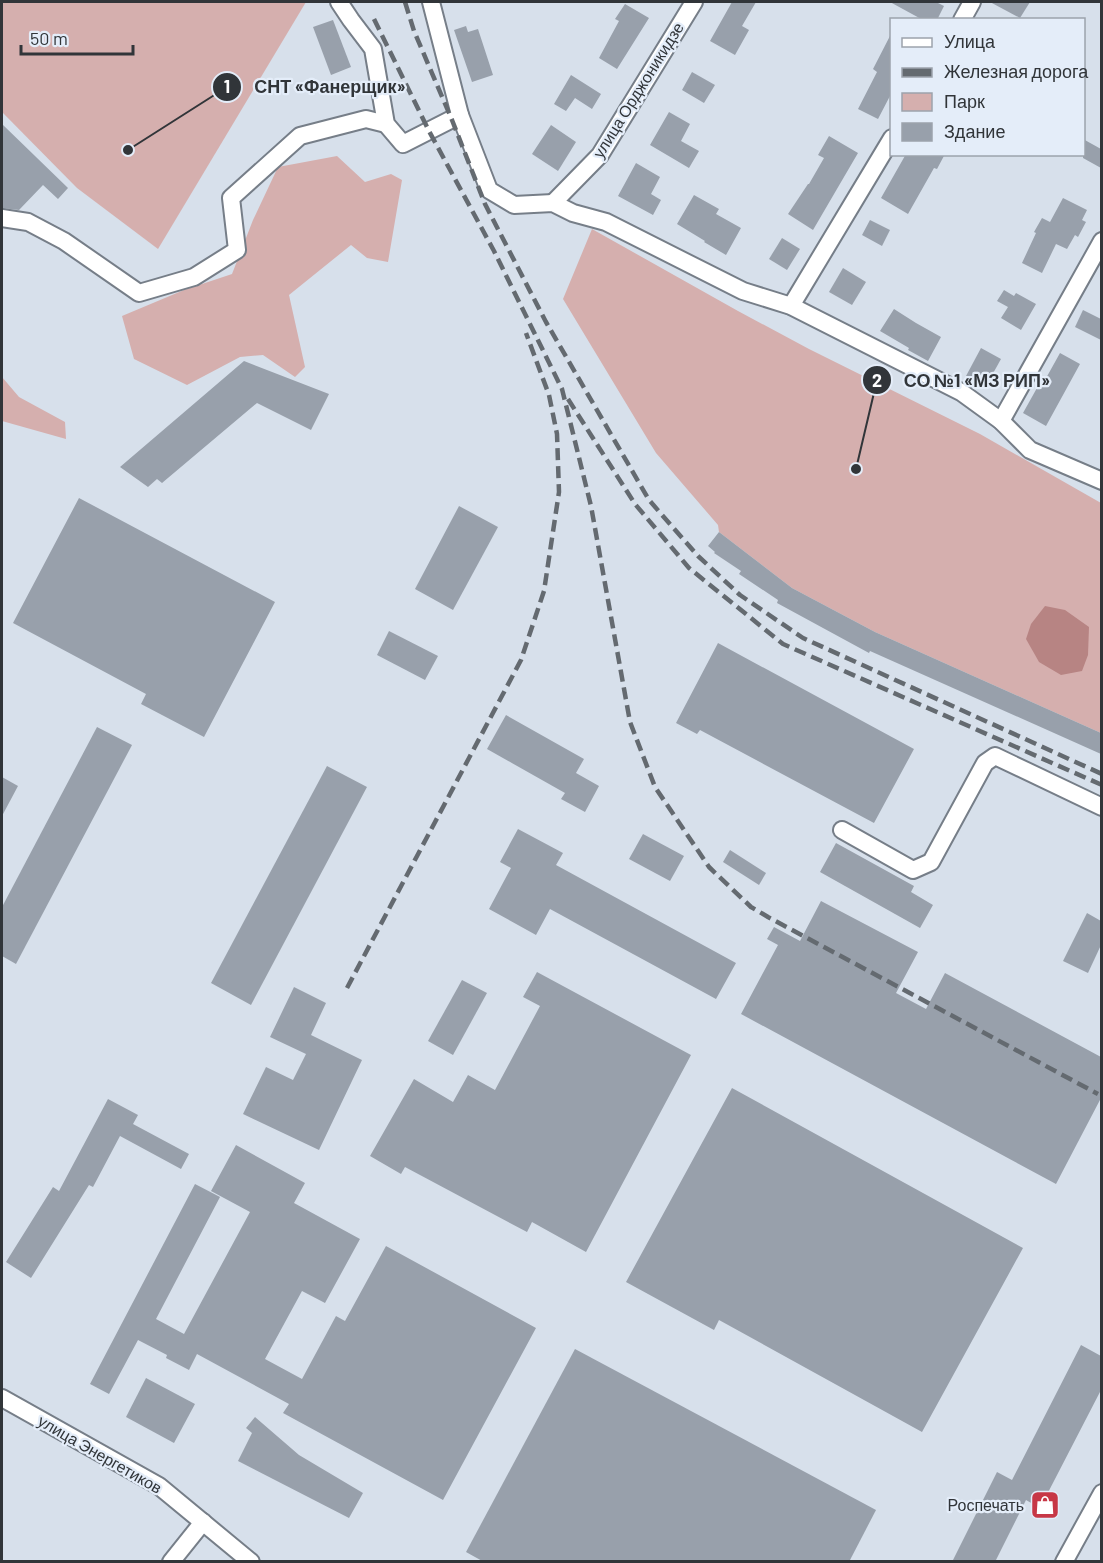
<svg xmlns="http://www.w3.org/2000/svg" width="1103" height="1563" viewBox="0 0 1103 1563" font-family="Barlow,sans-serif">
  <rect width="100%" height="100%" fill="#d7e0eb"/>
  <g fill="#d5afae">
    <polygon points="2,2 306,2 158,249 77,188 2,112"/>
    <polygon points="337,156 365,182 391,174 402,180 388,262 367,258 351,245 289,295 305,367 295,377 263,355 240,357 187,385 134,359 122,316 184,290 232,274 253,220 278,167"/>
    <polygon points="592,229 738,311 809,349 980,434 1101,503 1101,733 875,632 792,588 719,532 718,525 656,453 563,299"/>
    <polygon points="2,377 19,397 65,422 66,439 2,421"/>
  </g>
  <polygon fill="#b78483" points="1045,606 1065,610 1089,627 1088,655 1082,671 1061,675 1039,662 1026,639 1031,624"/>
  <g fill="#98a0ab">
    <polygon points="732,2 756,2 742,26 749,30 735,55 710,41"/>
    <polygon points="890,2 936,2 944,6 937,20 923,20"/>
    <polygon points="990,2 1030,2 1020,18"/>
    <polygon points="625,4 649,18 617,69 599,58 619,21 615,19"/>
    <polygon points="333,20 351,67 331,75 313,27"/>
    <polygon points="466,26 468,32 478,29 493,75 472,82 454,30"/>
    <polygon points="891,34 891,94 878,119 858,109 877,72 873,69"/>
    <polygon points="692,72 715,85 704,103 682,90"/>
    <polygon points="571,75 601,94 592,109 575,98 566,111 554,104"/>
    <polygon points="669,112 690,124 681,141 699,151 689,168 650,145"/>
    <polygon points="2,124 68,188 58,199 43,185 19,210 2,208"/>
    <polygon points="551,125 576,142 558,171 532,154"/>
    <polygon points="829,136 858,153 813,230 788,214 808,184 809,184 824,158 818,155"/>
    <polygon points="1083,139 1101,149 1101,168 1083,158"/>
    <polygon points="906,154 945,154 937,169 934,168 908,214 881,198"/>
    <polygon points="636,163 660,177 651,194 661,200 653,215 618,196"/>
    <polygon points="694,195 719,209 716,214 741,228 726,255 704,242 705,241 677,224"/>
    <polygon points="1063,198 1087,210 1082,220 1086,222 1078,237 1075,235 1067,249 1056,244 1042,273 1022,263 1036,233 1034,232 1042,218 1050,222"/>
    <polygon points="870,220 890,230 882,246 862,235"/>
    <polygon points="782,238 800,249 787,270 769,259"/>
    <polygon points="843,268 866,282 852,305 829,292"/>
    <polygon points="1004,290 1014,296 1016,293 1036,304 1021,330 1001,318 1008,307 997,301"/>
    <polygon points="894,309 916,323 941,337 928,361 908,350 909,348 880,331"/>
    <polygon points="1083,310 1101,319 1101,340 1075,327"/>
    <polygon points="981,348 1001,359 986,386 966,376"/>
    <polygon points="1060,353 1080,364 1046,426 1023,413 1042,379 1045,380"/>
    <polygon points="244,361 329,394 311,430 257,403 162,483 157,479 148,487 120,467"/>
    <polygon points="79,498 275,602 204,737 141,704 146,694 13,623"/>
    <polygon points="459,506 498,527 453,610 415,589"/>
    <polygon points="719,532 792,588 875,632 1101,733 1101,754 870,651 869,653 777,603 778,600 739,574 741,571 714,553 715,552 708,546"/>
    <polygon points="389,631 438,656 425,680 377,655"/>
    <polygon points="718,643 914,749 874,823 700,730 697,734 676,723"/>
    <polygon points="506,715 584,759 576,773 599,786 585,812 561,799 565,793 487,749"/>
    <polygon points="97,727 132,745 16,964 2,956 2,907"/>
    <polygon points="327,766 367,787 251,1005 211,983"/>
    <polygon points="2,777 18,786 2,816"/>
    <polygon points="518,829 563,853 556,865 736,963 716,999 550,909 536,935 489,909 511,868 500,862"/>
    <polygon points="643,834 684,856 670,881 629,859"/>
    <polygon points="836,843 914,886 911,892 933,905 920,928 820,872"/>
    <polygon points="730,850 766,873 759,885 723,862"/>
    <polygon points="821,901 918,952 896,993 926,1009 945,973 1101,1057 1101,1098 1056,1184 741,1014 778,945 767,939 774,927 800,941"/>
    <polygon points="1087,913 1101,921 1101,945 1088,973 1063,961"/>
    <polygon points="537,972 691,1055 586,1252 532,1222 527,1232 405,1167 401,1174 370,1156 414,1079 453,1102 468,1075 495,1090 540,1006 523,997"/>
    <polygon points="462,980 487,993 453,1055 428,1041"/>
    <polygon points="294,987 326,1003 311,1035 362,1060 319,1150 243,1114 266,1067 293,1080 306,1054 270,1037"/>
    <polygon points="732,1088 1023,1248 922,1432 719,1320 714,1330 626,1282"/>
    <polygon points="108,1099 138,1115 133,1124 189,1154 181,1169 120,1136 93,1187 89,1185 31,1278 6,1262 53,1187 59,1191"/>
    <polygon points="236,1145 305,1183 294,1203 360,1239 325,1303 302,1291 265,1359 302,1379 336,1316 345,1321 386,1246 536,1328 443,1500 283,1413 289,1404 197,1354 189,1370 166,1358 167,1355 138,1340 109,1394 90,1384 195,1184 220,1197 156,1319 184,1334 250,1212 211,1191"/>
    <polygon points="1081,1345 1101,1356 1101,1390 1040,1508 1026,1500 995,1562 952,1562 997,1472 1012,1480"/>
    <polygon points="575,1349 876,1510 849,1562 484,1562 466,1552"/>
    <polygon points="146,1378 195,1404 174,1443 126,1417"/>
    <polygon points="255,1417 299,1455 363,1493 349,1518 238,1461 252,1433 246,1428"/>
  </g>
  <g fill="none" stroke-linecap="round" stroke-linejoin="round">
    <g stroke="#767e88" stroke-width="20">
      <g id="minor">
        <polyline points="339,2 351,20 373,49 386,124 403,144 460,115"/>
        <polyline points="431,2 460,115 489,190 514,205 553,203 573,213 606,222 743,291 791,306 961,392 1001,421 1030,450 1102,481"/>
        <polyline points="962,20 972,2"/>
        <polyline points="553,203 600,155 694,2"/>
        <polyline points="2,218 28,222 64,241 139,293 194,277 237,250 231,198 300,136 366,119 386,124"/>
        <polyline points="791,306 892,138"/>
        <polyline points="1001,421 1102,241"/>
        <polyline points="842,830 913,870 931,862 985,763 995,756 1102,807"/>
        <polyline points="2,1398 159,1486 251,1562"/>
        <polyline points="171,1562 203,1522"/>
        <polyline points="1064,1562 1102,1493"/>
      </g>
    </g>
    <use href="#minor" stroke="#fff" stroke-width="16"/>
    <g stroke="#646a70" stroke-width="4.5" stroke-dasharray="12 6" stroke-linecap="butt">
      <polyline points="405,2 414,31 452,120 485,204 546,322 649,500 698,556 740,595 803,638 1102,774"/>
      <polyline points="374,19 429,131 494,251 562,389 591,506 630,722 655,787 709,867 751,907 768,917 1098,1094"/>
      <polyline points="568,399 635,504 689,568 783,644 1102,785"/>
      <polyline points="347,988 521,660 544,591 559,492 557,434 549,395 526,333"/>
    </g>
  </g>
  <defs>
    <g id="shop-square" transform="scale(1.5)"><rect x="-9" y="-9" width="18" height="18" rx="4" fill="#c73746" stroke="#e4edf9"/><path d="M-5-2.5h2.3a2.7 3.5 0 0 1 5.4 0H5L5.5 6h-11ZM-1.5-2.5h3a1.5 2.3 0 0 0-3 0Z" fill="#fff"/></g>
  </defs>
  <g fill-rule="evenodd">
    <use href="#shop-square" x="1045" y="1505"/>
  </g>
  <g text-anchor="middle" stroke-width="4.5" stroke-linejoin="round" paint-order="stroke">
    <g font-size="16" fill="#313539" stroke="#e4edf9">
      <text transform="translate(638 90) rotate(-58)" y="6">улица Орджоникидзе</text>
      <text transform="translate(100 1454) rotate(30)" y="6">улица Энергетиков</text>
    </g>
    <g font-size="16" fill="#313539" stroke="#e4edf9" text-anchor="end">
      <text x="1024" y="1511">Роспечать</text>
    </g>
  </g>
  <path fill="none" stroke="#313539" stroke-width="2" d="M128 150L227 87M856 469L877 380"/>
  <g fill="#313539" stroke="#e4edf9" stroke-width="2">
    <circle cx="128" cy="150" r="6"/>
    <circle cx="856" cy="469" r="6"/>
    <circle cx="227" cy="87" r="15"/>
    <circle cx="877" cy="380" r="15"/>
  </g>
  <g font-size="18" text-anchor="middle" font-weight="bold" fill="#fff">
    <text x="227" y="93">1</text>
    <text x="877" y="387">2</text>
  </g>
  <g font-size="18" text-anchor="middle" font-weight="bold" fill="#313539" stroke="#e4edf9" stroke-width="4.5" stroke-linejoin="round" paint-order="stroke">
    <text x="330" y="93">СНТ «Фанерщик»</text>
    <text x="977" y="387">СО №1 «МЗ РИП»</text>
  </g>
  <rect width="1103" height="1563" fill="none" stroke="#313539" stroke-width="6"/>
  <rect x="890" y="18" width="195" height="138" fill="#e4edf9" stroke="#9ca3ac" stroke-width="1.5"/>
  <rect x="902" y="38" width="30" height="9" fill="#ffffff" stroke="#9ca3ac" stroke-width="1.5"/>
  <text x="944" y="48" font-size="18" fill="#313539">Улица</text>
  <rect x="902" y="68" width="30" height="9" fill="#646a70" stroke="#9ca3ac" stroke-width="1.5"/>
  <text x="944" y="78" font-size="18" fill="#313539">Железная дорога</text>
  <rect x="902" y="93" width="30" height="18" fill="#d5afae" stroke="#9ca3ac" stroke-width="1.5"/>
  <text x="944" y="108" font-size="18" fill="#313539">Парк</text>
  <rect x="902" y="123" width="30" height="18" fill="#98a0ab" stroke="#9ca3ac" stroke-width="1.5"/>
  <text x="944" y="138" font-size="18" fill="#313539">Здание</text>
  <path d="M21 45v9h112v-9" fill="none" stroke="#313539" stroke-width="3"/>
  <text x="30" y="45" font-size="18" fill="#313539" stroke="#e4edf9" stroke-width="4.5" paint-order="stroke">50 m</text>
</svg>
